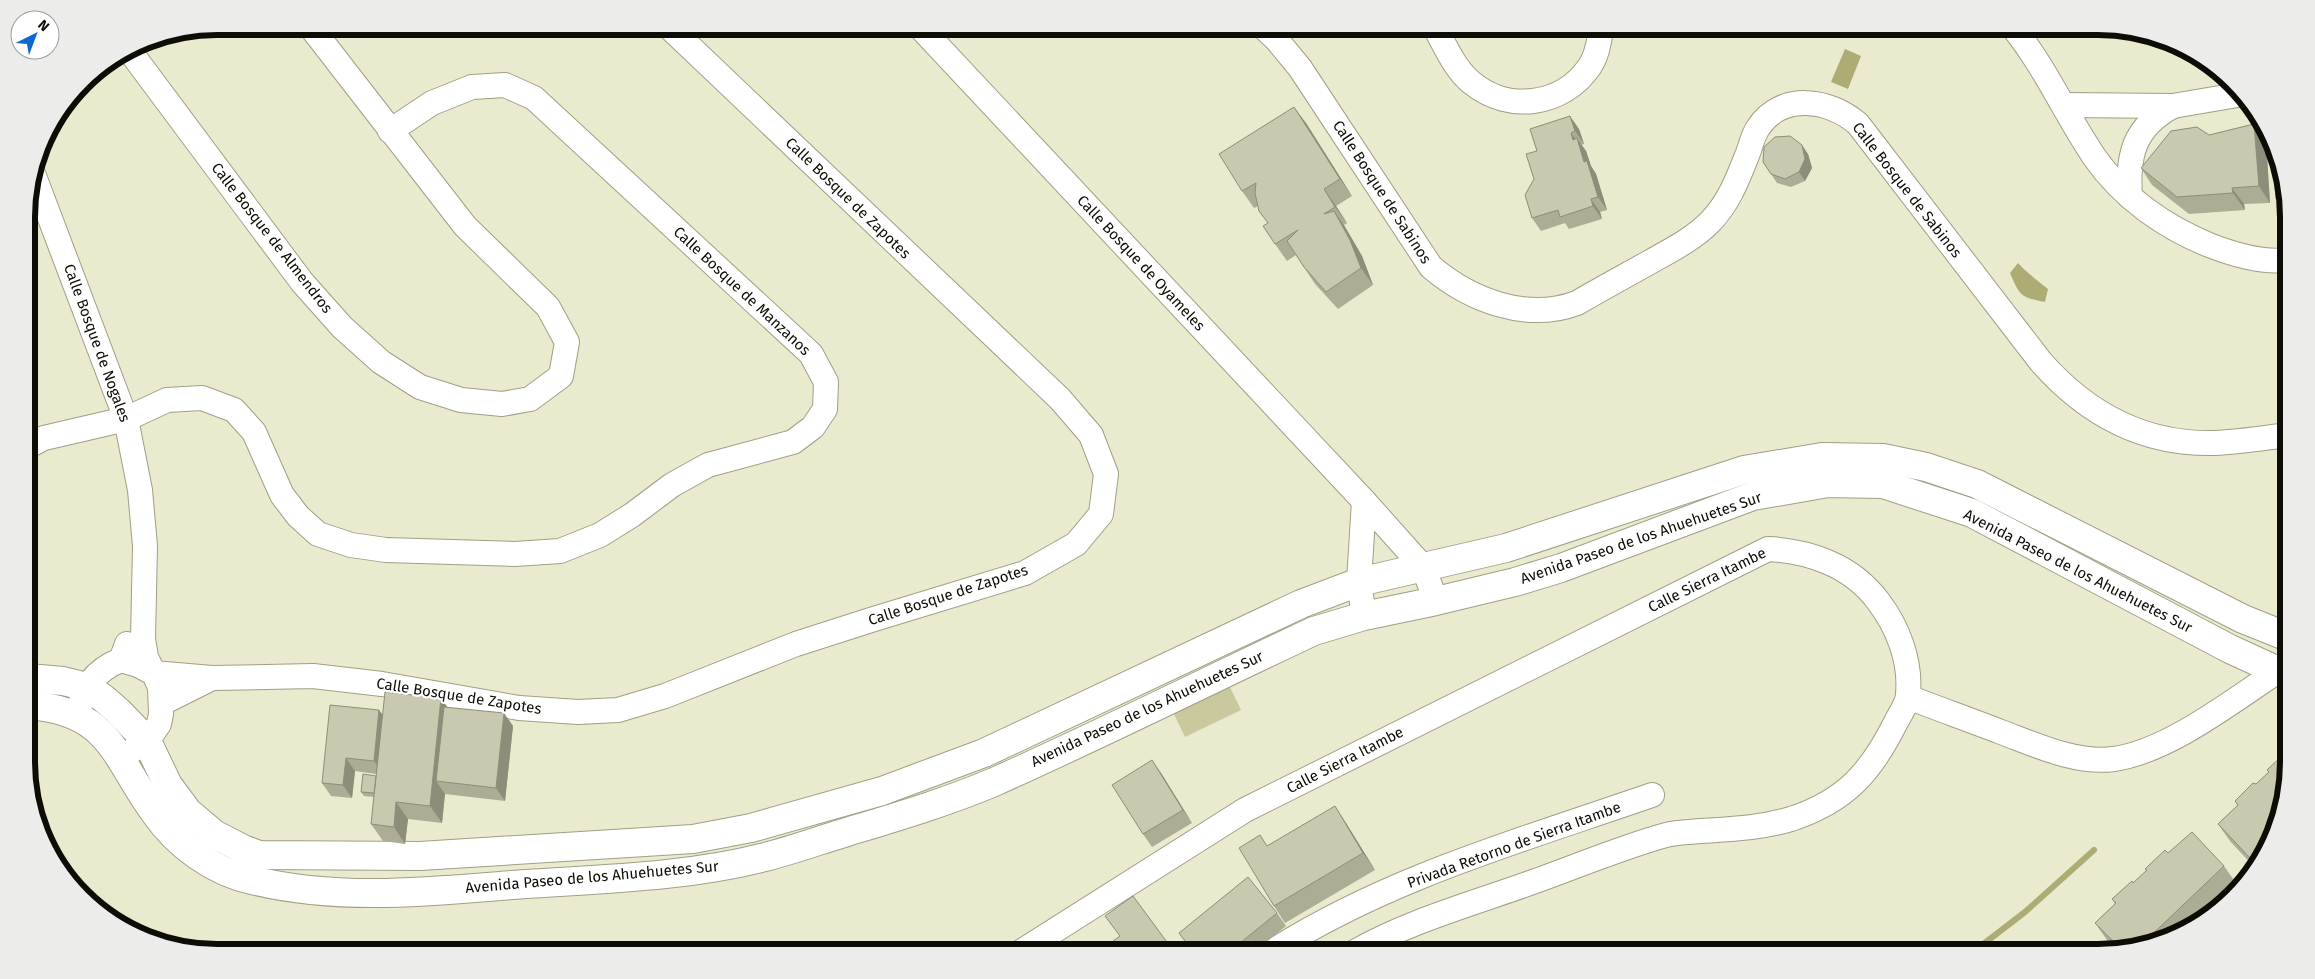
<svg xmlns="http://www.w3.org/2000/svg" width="2315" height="979" viewBox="0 0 2315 979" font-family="'Fira Sans',sans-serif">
  <rect width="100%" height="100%" fill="#eaeacf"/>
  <polygon fill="#c9c99d" points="1228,683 1241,710 1185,737 1172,710"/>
  <g fill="#adac74">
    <polygon points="1845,49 1861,56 1848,89 1831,82"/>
    <path d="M 2018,263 C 2027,273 2037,280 2048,289 L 2045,302 C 2020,297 2020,296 2010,273 Z"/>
  </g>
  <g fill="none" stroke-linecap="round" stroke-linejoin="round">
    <polyline stroke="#adac74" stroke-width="6" points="1973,952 2025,912 2094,850"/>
    <g stroke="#a09f86" stroke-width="26">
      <g id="street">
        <polyline points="919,26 1364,501 1423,567 1436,601"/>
        <path d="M 1262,26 L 1277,40 L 1300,68 L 1431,267 C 1470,300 1526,322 1577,303 C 1601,289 1625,276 1650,262 C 1671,250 1692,240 1710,222 C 1729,203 1738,178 1748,153 C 1751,145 1753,135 1758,128 C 1781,92 1830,99 1858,124 L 2041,362 C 2087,414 2144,445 2215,443 C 2239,442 2264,438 2288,435"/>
        <path d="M 1434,26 C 1445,45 1455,70 1472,83 C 1509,113 1563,106 1590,66 C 1598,54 1599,40 1602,26"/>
        <path d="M 2012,26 C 2046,68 2065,114 2095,158 C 2123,198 2165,227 2209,245 C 2232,254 2263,263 2287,260"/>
        <polyline points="129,50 302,282 342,327 381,362 420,387 461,400 502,404 530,399 561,376 567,342 548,307 465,226 310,26"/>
        <polyline points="2064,105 2173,106 2243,94"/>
        <polyline points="34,176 126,419 140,490 145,546 143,639 146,657 160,687 161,714 159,724 147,741 130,752 120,755"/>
        <path d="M 2130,197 C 2127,155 2134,127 2173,106"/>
        <polyline points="27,447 44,438 126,419 167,400 202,398 234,410 254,432 282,495 298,516 318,534 351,545 386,550 515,554 560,551 600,535 632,515 672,485 708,465 793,442 813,427 825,409 826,382 811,354 534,98 505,85 472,87 432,103 390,131"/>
        <polyline points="1364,501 1359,582 1364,616"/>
        <polyline points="121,660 138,665 153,673 212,678 313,676 382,684 519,708 578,712 618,710 665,696 796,644 874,619 1025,573 1076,544 1101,514 1106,474 1091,435 1060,399 668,26"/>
        <path d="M 1908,697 C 1939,709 1970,720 2001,732 C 2036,745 2076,764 2114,759 C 2169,751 2232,701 2278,671"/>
        <polyline points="162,703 212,678"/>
        <path d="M 78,717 C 81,689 95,670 121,660 L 127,644"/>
        <path d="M 1019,953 L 1245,810 L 1768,549 C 1810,551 1852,566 1878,601 C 1898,627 1911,661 1908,694 C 1908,703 1900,714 1896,722 C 1871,772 1846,801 1791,819 C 1761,828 1732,829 1701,831 C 1690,832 1677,832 1666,835 C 1619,848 1573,868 1527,884 C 1468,905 1407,922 1353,953"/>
        <path d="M 1270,953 C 1387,878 1522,840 1652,795"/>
      </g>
    </g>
    <g stroke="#a09f86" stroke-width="30">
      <g id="secondary">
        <polyline points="28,678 63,681 87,687 103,698 118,711 147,741 168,785 188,812 214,834 243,849 259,855 420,856 693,839 751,828 882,791 984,753 1301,604 1359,582 1506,548 1744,470 1822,457 1883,458 1926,467 1977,484 2243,619 2288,637"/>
        <path d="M 28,705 C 111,711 114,757 155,813 C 177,845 214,872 252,880 C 337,901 426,892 512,885 C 596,879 683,878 765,857 C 793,850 820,840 847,832 C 896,817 947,802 994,782 C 1102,734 1207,681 1314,631 L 1364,616 L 1436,601 L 1515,582 L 1561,568 L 1753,496 L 1828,483 L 1883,484 L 1972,513 L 2230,649 L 2278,671 L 2288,673"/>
      </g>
    </g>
    <use href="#street" stroke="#fff" stroke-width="24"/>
    <use href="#secondary" stroke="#fff" stroke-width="28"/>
  </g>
  <g fill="#adad96">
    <polygon points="1306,123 1352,196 1336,206 1347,223 1344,225 1362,256 1373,285 1338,309 1315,284 1296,255 1287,261 1275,244 1268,223 1259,211 1258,206 1254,208 1242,191"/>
    <polygon points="2254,124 2266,141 2270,203 2244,204 2245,210 2189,214 2152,185 2141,168 2209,135"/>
    <polygon points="1530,129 1579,129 1584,144 1581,145 1586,151 1591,166 1596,174 1607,210 1600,212 1602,219 1569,229 1565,223 1541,231 1532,218 1534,179 1537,151"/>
    <polygon points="1808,154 1812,168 1805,181 1791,187 1777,183 1763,162"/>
    <polygon points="2287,192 2287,211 2286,212 2276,199"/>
    <polygon points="448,707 513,726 505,801 445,794 442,823 408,819 405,844 383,841 371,824 374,797 364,796 361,792 376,776 376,774 355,771 352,798 331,796 322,783 379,710 382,714"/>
    <polygon points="2287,751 2274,835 2255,868 2230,841 2218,824 2238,805 2235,801 2256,784 2269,772"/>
    <polygon points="1161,773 1192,823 1152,847 1143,834"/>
    <polygon points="1346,823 1375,870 1285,923 1274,906 1268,845"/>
    <polygon points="2168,853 2224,866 2236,883 2188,929 2160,943 2118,951 2107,940 2095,923 2115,904 2112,899 2133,883"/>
    <polygon points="1277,913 1286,926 1253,953 1193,953 1179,933"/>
  </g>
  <g fill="#8d8d7a">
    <polygon points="1294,107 1306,123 1352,196 1340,179"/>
    <polygon points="1570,116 1579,129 1584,144 1575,131"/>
    <polygon points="2254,124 2266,141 2270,203 2259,186"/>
    <polygon points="1571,133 1579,144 1577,138 1586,151 1591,166 1596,174 1607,210 1598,197 1584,162 1573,140"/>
    <polygon points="1802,145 1808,154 1812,168 1805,181 1799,172"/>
    <polygon points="2232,188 2244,204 2245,210 2233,193"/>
    <polygon points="1324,189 1336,206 1347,223 1335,207"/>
    <polygon points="1591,199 1600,212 1602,219 1593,206"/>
    <polygon points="1334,211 1345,227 1362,256 1373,285 1361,268"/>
    <polygon points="441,698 453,715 436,781 445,794 442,823 430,806"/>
    <polygon points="379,710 388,723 383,774 374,761"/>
    <polygon points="504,713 513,726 505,801 496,788"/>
    <polygon points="346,758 355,771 352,798 343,785"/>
    <polygon points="1152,760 1161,773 1192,823 1183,810"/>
    <polygon points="396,802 408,819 405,844 394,827"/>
    <polygon points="1335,806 1346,823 1375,870 1363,853"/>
  </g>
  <g fill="#c9c9af" stroke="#8d8d7a">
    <polygon points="1294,107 1340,179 1324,189 1335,207 1324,214 1334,211 1350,240 1361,268 1326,292 1304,267 1287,241 1298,230 1275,244 1263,226 1268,223 1259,211 1255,193 1256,183 1242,191 1219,154"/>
    <polygon points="1570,116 1575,131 1571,133 1573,140 1577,138 1584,162 1587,161 1598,197 1591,199 1593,206 1560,217 1558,210 1532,218 1525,195 1534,179 1526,154 1537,151 1530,129"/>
    <polygon points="2254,124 2259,186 2232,188 2233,193 2177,197 2141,168 2171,131 2197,127 2209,135"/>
    <polygon points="1790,136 1802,145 1805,159 1799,172 1785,179 1771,174 1763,162 1764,147 1775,137"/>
    <polygon points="2272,140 2274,144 2287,192 2287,198 2276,199"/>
    <polygon points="385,692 441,698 430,806 396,802 394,827 371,824"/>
    <polygon points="330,705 379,710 374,761 346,758 343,785 322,783"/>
    <polygon points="444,707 504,713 496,788 436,781"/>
    <polygon points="2287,751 2289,753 2289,762 2274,835 2273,837 2250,858 2218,824 2238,805 2235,801 2253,783 2256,784 2269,772 2267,770"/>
    <polygon points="1152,760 1183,810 1143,834 1112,785"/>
    <polygon points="363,774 376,776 374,793 361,792"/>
    <polygon points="1335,806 1363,853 1274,906 1239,848 1260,835 1267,846"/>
    <polygon points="2192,832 2224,866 2139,947 2122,950 2095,923 2116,903 2112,899 2132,881 2133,883 2147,870 2145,869 2165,850 2168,853"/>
    <polygon points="1248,877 1277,913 1229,952 1225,948 1219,953 1194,953 1179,933"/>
    <polygon points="1133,896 1175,953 1097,953 1120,936 1105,916"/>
  </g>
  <g text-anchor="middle" stroke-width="4.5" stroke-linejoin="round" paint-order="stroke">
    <g font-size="15" fill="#0d0d05" stroke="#fff">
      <text transform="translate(1907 190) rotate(52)" y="5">Calle Bosque de Sabinos</text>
      <text transform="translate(1382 192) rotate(57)" y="5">Calle Bosque de Sabinos</text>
      <text transform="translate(848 198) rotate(44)" y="5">Calle Bosque de Zapotes</text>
      <text transform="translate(272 238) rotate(52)" y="5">Calle Bosque de Almendros</text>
      <text transform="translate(1141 263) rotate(47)" y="5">Calle Bosque de Oyameles</text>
      <text transform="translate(742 291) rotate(43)" y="5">Calle Bosque de Manzanos</text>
      <text transform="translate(97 343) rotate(70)" y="5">Calle Bosque de Nogales</text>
      <text transform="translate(1641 538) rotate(-19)" y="5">Avenida Paseo de los Ahuehuetes Sur</text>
      <text transform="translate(2078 571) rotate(27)" y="5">Avenida Paseo de los Ahuehuetes Sur</text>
      <text transform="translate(1707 580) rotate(-26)" y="5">Calle Sierra Itambe</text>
      <text transform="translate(948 595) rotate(-18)" y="5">Calle Bosque de Zapotes</text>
      <text transform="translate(459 696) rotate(9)" y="5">Calle Bosque de Zapotes</text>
      <text transform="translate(1147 709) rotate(-25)" y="5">Avenida Paseo de los Ahuehuetes Sur</text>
      <text transform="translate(1345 760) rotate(-27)" y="5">Calle Sierra Itambe</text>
      <text transform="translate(1514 845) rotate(-20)" y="5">Privada Retorno de Sierra Itambe</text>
      <text transform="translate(592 877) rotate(-5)" y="5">Avenida Paseo de los Ahuehuetes Sur</text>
    </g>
  </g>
  <path d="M0 0H2315V979H0ZM217 35H2098A182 182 0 0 1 2280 217V762A182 182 0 0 1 2098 944H217A182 182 0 0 1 35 762V217A182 182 0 0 1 217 35Z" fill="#ececeb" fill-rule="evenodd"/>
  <path fill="none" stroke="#0d0d05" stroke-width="6" d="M217 35H2098A182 182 0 0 1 2280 217V762A182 182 0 0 1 2098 944H217A182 182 0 0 1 35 762V217A182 182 0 0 1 217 35Z"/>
  <g transform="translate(35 35) rotate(42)"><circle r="24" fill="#ffffff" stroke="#9e9e9b"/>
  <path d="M0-4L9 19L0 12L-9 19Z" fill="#0e67d1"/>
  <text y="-8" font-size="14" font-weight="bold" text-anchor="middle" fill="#0d0d05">N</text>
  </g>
</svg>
